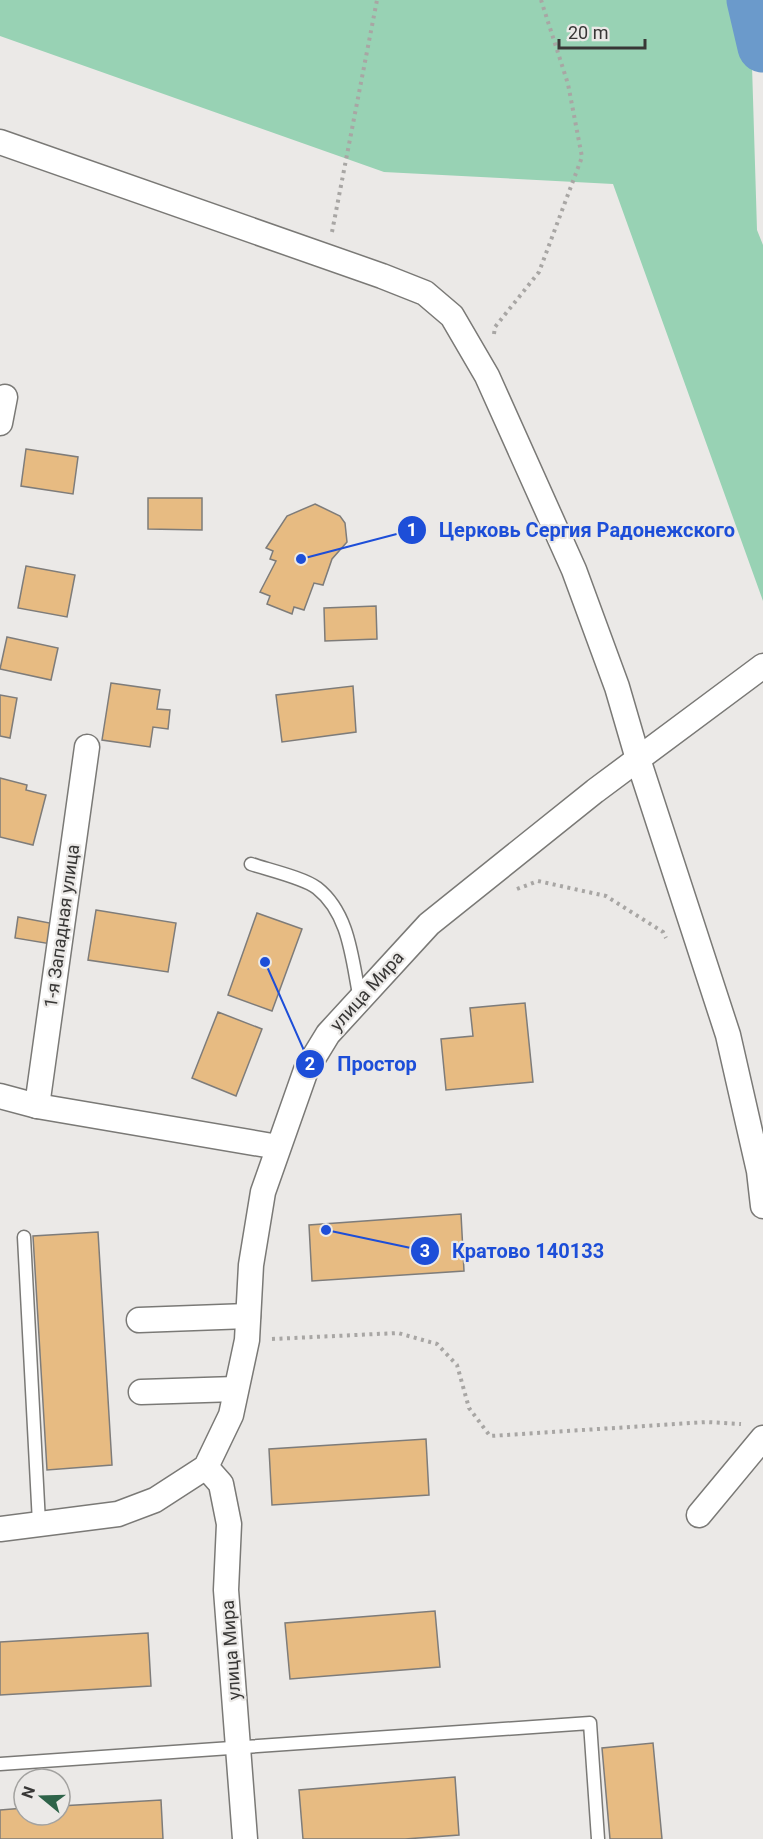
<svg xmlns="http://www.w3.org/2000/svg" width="763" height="1839" viewBox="0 0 763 1839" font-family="Roboto,sans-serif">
  <rect width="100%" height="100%" fill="#ebe9e7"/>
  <polygon fill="#98d2b4" points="0,0 750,0 757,230 763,245 763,601 613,184 384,172 0,36"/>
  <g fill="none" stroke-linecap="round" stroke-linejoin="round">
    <polyline stroke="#6b9acb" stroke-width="51" points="752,0 763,47"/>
  </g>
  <g fill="#e7bb82" stroke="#7e7c7a" stroke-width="1.5">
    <polygon points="26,449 78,457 73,494 21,486"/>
    <polygon points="148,498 202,498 202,530 148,529"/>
    <polygon points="315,504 340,516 345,523 347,542 332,559 323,585 314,583 304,610 294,607 292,614 267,604 270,596 260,592 276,561 270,559 273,551 266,548 287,516"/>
    <polygon points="26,566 75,575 67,617 18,608"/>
    <polygon points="376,606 377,639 325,641 324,608"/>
    <polygon points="7,637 58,648 51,680 0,669"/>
    <polygon points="111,683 160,690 157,709 170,710 168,729 153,727 150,747 102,740"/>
    <polygon points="353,686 356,732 282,742 276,695"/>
    <polygon points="0,695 17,698 10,738 0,736"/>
    <polygon points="0,778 27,785 26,790 46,795 33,845 0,837"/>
    <polygon points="96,910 176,923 168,972 88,960"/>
    <polygon points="257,913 302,929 272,1011 228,995"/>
    <polygon points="18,917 55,924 51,944 15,938"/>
    <polygon points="525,1003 533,1082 446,1090 441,1039 473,1036 470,1008"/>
    <polygon points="218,1012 262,1029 236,1096 192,1078"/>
    <polygon points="461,1214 464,1271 312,1281 309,1225"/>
    <polygon points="98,1232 112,1465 47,1470 33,1236"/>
    <polygon points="426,1439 429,1495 272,1505 269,1449"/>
    <polygon points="435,1611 440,1667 290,1679 285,1623"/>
    <polygon points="148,1633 151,1686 0,1695 0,1642"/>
    <polygon points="653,1743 662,1839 610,1839 602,1748"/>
    <polygon points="455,1777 459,1835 405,1839 303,1839 299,1790"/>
    <polygon points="161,1800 163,1839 0,1839 0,1810 24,1808 24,1815 60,1815 60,1806"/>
  </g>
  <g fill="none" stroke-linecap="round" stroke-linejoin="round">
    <g stroke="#7a7976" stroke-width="15">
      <g id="service">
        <path d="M 251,864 C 269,870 304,878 317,888 C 350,914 352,961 360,999"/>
        <polyline points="24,1237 39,1523"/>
        <polyline points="0,1764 590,1723 598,1839"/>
      </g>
    </g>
    <g stroke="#7a7976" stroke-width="27">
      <g id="minor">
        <polyline points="0,142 382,276 425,293 452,316 487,376 574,570 617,687 638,759 728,1035 759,1171 763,1206"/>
        <polyline points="0,423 5,397"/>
        <polyline points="0,1096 37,1106 278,1147"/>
        <polyline points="37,1106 87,747"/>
        <polyline points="139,1320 248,1316"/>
        <polyline points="141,1392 236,1389"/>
        <polyline points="206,1467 221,1484 229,1524 226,1590 245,1839"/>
        <polyline points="699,1515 763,1438"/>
        <polyline points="0,1529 118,1514 155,1500 206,1467 231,1415 247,1340 251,1265 263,1192 306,1070 328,1034 429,924 595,791 763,666"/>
      </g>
    </g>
    <g stroke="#a8a6a4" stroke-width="4" stroke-dasharray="3 4.5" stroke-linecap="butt">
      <polyline points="332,232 377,0"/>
      <polyline points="494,334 495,327 539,272 582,157 568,84 541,0"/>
      <polyline points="517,889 538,881 606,896 663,932 666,938"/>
      <polyline points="272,1339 398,1333 437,1344 457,1365 469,1408 490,1436 707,1422 741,1424"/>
    </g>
    <use href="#service" stroke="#fff" stroke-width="12"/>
    <use href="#minor" stroke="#fff" stroke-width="24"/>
  </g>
  <g text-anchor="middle" stroke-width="4.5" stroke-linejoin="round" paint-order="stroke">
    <g font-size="18" fill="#383736" stroke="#ebe9e7">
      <text transform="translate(62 926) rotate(-82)" y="6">1-я Западная улица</text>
      <text transform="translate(367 991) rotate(-48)" y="6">улица Мира</text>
      <text transform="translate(231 1650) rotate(-94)" y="6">улица Мира</text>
    </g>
  </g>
  <path fill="none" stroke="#1d4ed8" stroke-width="2" d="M301 559L412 530M265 962L310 1064M326 1230L425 1251"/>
  <g fill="#1d4ed8" stroke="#ebe9e7" stroke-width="2">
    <circle cx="301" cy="559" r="6"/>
    <circle cx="265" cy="962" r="6"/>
    <circle cx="326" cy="1230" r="6"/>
    <circle cx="412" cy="530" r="15"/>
    <circle cx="310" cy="1064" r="15"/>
    <circle cx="425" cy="1251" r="15"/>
  </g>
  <g font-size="18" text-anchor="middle" font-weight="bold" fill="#fff">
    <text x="412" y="536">1</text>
    <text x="310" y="1070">2</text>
    <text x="425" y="1257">3</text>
  </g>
  <g font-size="20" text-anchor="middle" font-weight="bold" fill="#1d4ed8" stroke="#ebe9e7" stroke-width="4.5" stroke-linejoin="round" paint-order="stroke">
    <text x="587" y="537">Церковь Сергия Радонежского</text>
    <text x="377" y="1071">Простор</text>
    <text x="528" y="1258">Кратово 140133</text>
  </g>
  <g transform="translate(42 1797) rotate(289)"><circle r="28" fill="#ebe9e7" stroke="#a3a2a0" stroke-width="1.5"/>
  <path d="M0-4.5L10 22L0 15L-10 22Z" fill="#2e6349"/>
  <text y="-9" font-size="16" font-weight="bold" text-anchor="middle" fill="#383736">N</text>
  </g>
  <path d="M559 39v9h86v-9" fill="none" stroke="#383736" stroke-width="3"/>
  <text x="568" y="39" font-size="18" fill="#383736" stroke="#ebe9e7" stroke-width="4.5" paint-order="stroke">20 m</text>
</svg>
